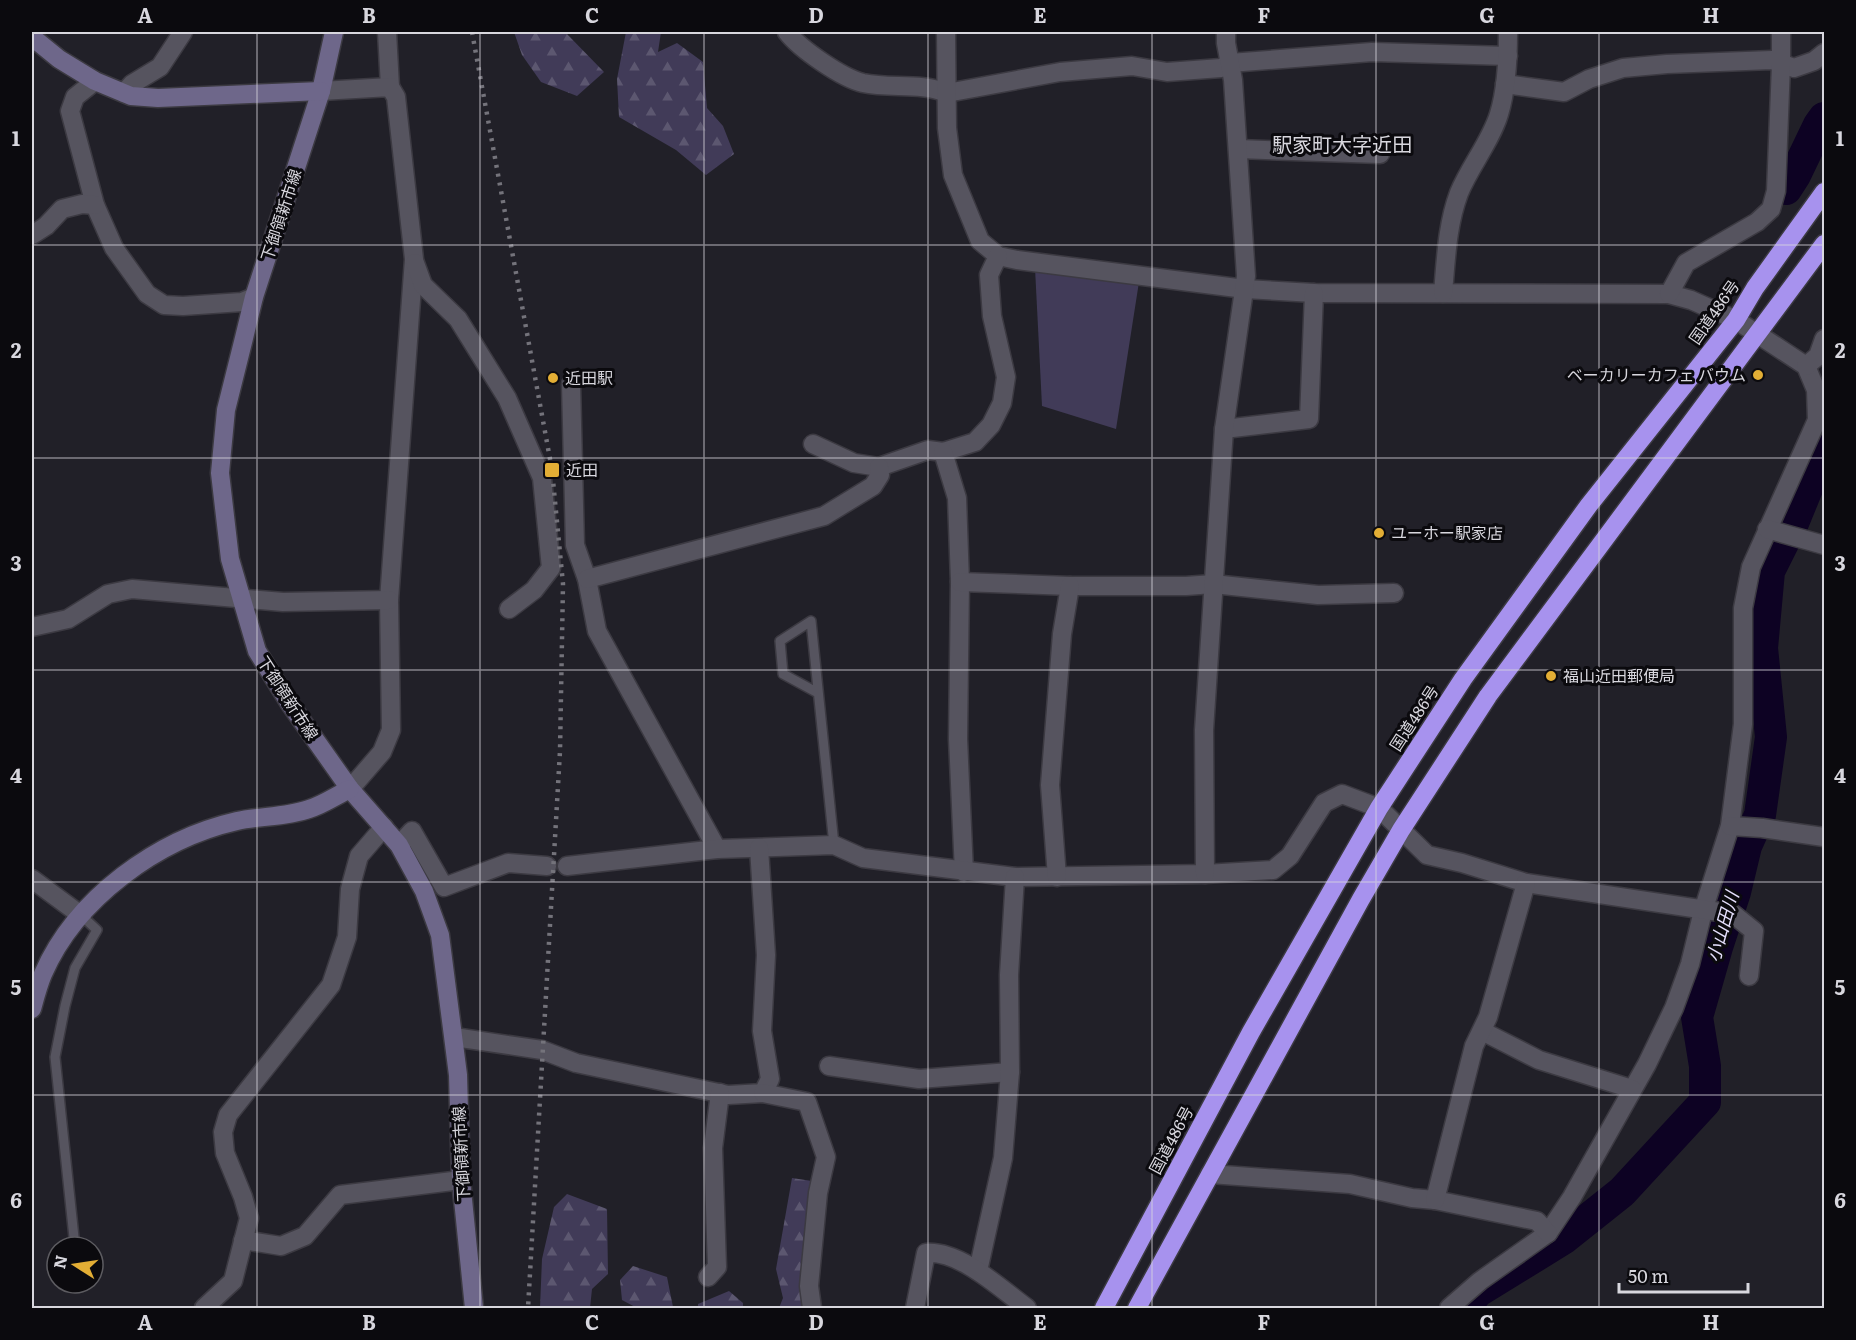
<svg xmlns="http://www.w3.org/2000/svg" width="1856" height="1340" viewBox="0 0 1856 1340" font-family="Literata,'Noto Sans JP',serif">
  <defs>
    <pattern id="forest-firs" width="22" height="20" patternUnits="userSpaceOnUse" patternTransform="scale(1.5)"><rect width="22" height="20" fill="#413b58"/><path d="M5 1l3.5 6h-7zM16 11l3.5 6h-7z" fill="#5c5770"/></pattern>
  </defs>
  <rect width="100%" height="100%" fill="#212028"/>
  <g fill="url(#forest-firs)">
    <polygon points="514,32 565,32 604,72 577,96 541,82 522,55"/>
    <polygon points="626,32 661,32 658,52 677,43 703,62 707,108 723,126 734,154 706,175 676,150 619,117 617,79"/>
    <polygon points="792,1178 812,1181 804,1308 779,1308 783,1298 776,1269"/>
    <polygon points="567,1194 607,1209 608,1274 592,1289 590,1308 540,1308 542,1259 554,1207"/>
    <polygon points="633,1266 667,1277 673,1307 637,1308 622,1300 620,1280"/>
    <polygon points="729,1291 743,1303 743,1308 698,1308 698,1304"/>
  </g>
  <polygon fill="#413b58" points="1035,268 1139,282 1116,429 1042,406"/>
  <g fill="none" stroke-linecap="round" stroke-linejoin="round">
    <g stroke="#0d0223" stroke-width="32">
      <polyline points="1786,189 1795,175 1819,125 1824,118"/>
      <polyline points="1465,1308 1477,1292 1563,1239 1622,1192 1705,1102 1705,1066 1697,1017 1717,947 1735,892 1746,846 1760,815 1771,737 1762,648 1769,571 1793,523 1824,447"/>
    </g>
    <g stroke="#3c3a42" stroke-width="12">
      <g id="lane">
        <polyline points="818,693 783,674 780,641 811,621 834,845"/>
        <polyline points="75,1247 55,1057 65,1006 75,968 97,930 82,916"/>
      </g>
    </g>
    <g stroke="#3c3a42" stroke-width="21">
      <g id="street">
        <polyline points="387,32 390,87"/>
        <path d="M 787,32 C 800,49 842,78 863,83 C 891,89 920,82 947,93 L 1060,72 L 1132,66 L 1167,72 L 1221,68 L 1230,63 L 1372,52 L 1508,56"/>
        <polyline points="946,32 947,128 953,175 980,241 998,256 1017,260 1245,289 1314,293 1669,294 1691,300 1736,320 1806,366 1816,390 1817,420 1751,567 1743,608 1743,724 1730,826 1703,911 1690,964 1674,1008 1647,1064 1572,1197 1548,1233 1480,1281 1449,1308"/>
        <polyline points="95,81 75,97 70,111 95,205 114,248 147,294 164,305 183,306 242,302 254,297"/>
        <polyline points="1505,84 1564,92 1589,79 1623,68 1667,64 1772,60 1794,68 1814,61 1824,53"/>
        <polyline points="321,91 390,87 396,97 414,259 389,600 391,730 382,752 350,789"/>
        <polyline points="124,93 132,84 160,67 183,32"/>
        <polyline points="1238,149 1380,154"/>
        <polyline points="32,235 46,226 62,209 82,204 95,205"/>
        <polyline points="415,263 423,285 458,319 507,398 542,478 551,568 534,590 509,609"/>
        <path d="M 1443,293 C 1446,259 1447,225 1459,193 C 1470,166 1491,141 1499,114 C 1507,88 1508,59 1508,32"/>
        <polyline points="1669,294 1686,263 1757,222 1771,209 1776,191 1781,65 1781,32"/>
        <polyline points="1806,366 1818,356 1824,339"/>
        <polyline points="571,384 575,545 587,579 597,631 717,849"/>
        <polyline points="1224,429 1309,419 1314,293"/>
        <polyline points="813,444 854,463 879,467 928,450 943,452 975,442 991,425 1002,403 1006,377 992,316 989,275 998,256"/>
        <polyline points="943,452 957,498 960,582 958,739 964,872"/>
        <polyline points="1767,529 1824,545"/>
        <polyline points="587,579 824,516 873,486 880,475 879,467"/>
        <polyline points="960,582 1070,586 1186,586 1213,584 1318,595 1394,593"/>
        <polyline points="32,627 68,619 108,594 132,589 283,602 389,600"/>
        <polyline points="1730,826 1762,828 1824,837"/>
        <polyline points="399,845 412,831 444,887 508,863 547,866"/>
        <polyline points="567,866 717,849 834,845 863,858 1015,877 1205,874 1273,870 1290,856 1324,803 1342,794 1379,808 1427,855 1462,863 1526,883 1733,914 1754,931 1749,976"/>
        <polyline points="1205,874 1204,730 1224,429 1246,276 1233,80 1226,43 1226,32"/>
        <polyline points="1057,877 1050,785 1062,634 1070,586"/>
        <polyline points="32,879 82,916"/>
        <polyline points="1482,1031 1539,1060 1632,1089"/>
        <polyline points="454,1037 542,1050 576,1063 728,1095 763,1093 770,1079 762,1031 766,955 759,848"/>
        <polyline points="829,1066 919,1079 1010,1072"/>
        <polyline points="763,1093 807,1102 826,1157 818,1193 809,1286 812,1308"/>
        <polyline points="1210,1174 1350,1184 1412,1198 1435,1200 1537,1221 1548,1233"/>
        <polyline points="1435,1200 1474,1046 1488,1017 1526,883"/>
        <polyline points="243,1240 281,1246 305,1236 340,1195 461,1180"/>
        <polyline points="978,1271 1003,1158 1010,1072 1009,975 1015,877"/>
        <polyline points="708,1277 717,1267 713,1148 720,1093"/>
        <polyline points="204,1308 233,1281 249,1218 243,1197 225,1153 223,1132 228,1115 331,985 347,937 350,889 359,856 384,827"/>
        <path d="M 915,1308 L 926,1253 C 960,1250 1001,1289 1027,1308"/>
      </g>
    </g>
    <g stroke="#3c3a42" stroke-width="21">
      <g id="secondary">
        <polyline points="334,32 321,91 254,297 244,338 226,410 220,473 230,559 257,651 290,704 350,789 399,845 424,891 440,935 458,1075 461,1180 474,1308"/>
        <polyline points="32,37 59,59 95,81 131,96 158,98 321,91"/>
        <path d="M 32,1009 C 35,998 38,986 43,974 C 76,898 158,839 237,821 C 260,816 287,817 309,809 C 323,805 337,795 350,789"/>
      </g>
    </g>
    <g stroke="#3c3a42" stroke-width="21">
      <g id="highway">
        <polyline points="1104,1308 1251,1032 1379,808 1463,679 1589,505 1736,320 1755,288 1824,192"/>
        <polyline points="1137,1308 1361,899 1401,830 1488,696 1824,244"/>
      </g>
    </g>
    <use href="#lane" stroke="#56545f" stroke-width="9"/>
    <use href="#street" stroke="#56545f" stroke-width="18"/>
    <use href="#secondary" stroke="#6e678a" stroke-width="18"/>
    <use href="#highway" stroke="#a792ee" stroke-width="18"/>
    <polyline stroke="#74737b" stroke-width="4.5" stroke-dasharray="3 6" stroke-linecap="butt" points="472,32 552,470 563,584 560,751 528,1308"/>
  </g>
  <path fill="none" stroke="#d8d7de" stroke-width="1.5" stroke-opacity="0.55" d="M 257,32 L 257,1308M 480,32 L 480,1308M 704,32 L 704,1308M 928,32 L 928,1308M 1152,32 L 1152,1308M 1376,32 L 1376,1308M 1599,32 L 1599,1308M 32,245 L 1824,245M 32,458 L 1824,458M 32,670 L 1824,670M 32,882 L 1824,882M 32,1095 L 1824,1095"/>
  <g fill="#e3ae35" stroke="#0b0a0e" stroke-width="2">
    <circle cx="1758" cy="375" r="6"/>
    <circle cx="553" cy="378" r="6"/>
    <rect x="544" y="462" width="16" height="16" rx="3"/>
    <circle cx="1379" cy="533" r="6"/>
    <circle cx="1551" cy="676" r="6"/>
  </g>
  <g text-anchor="middle" stroke-width="6" stroke-linejoin="round" paint-order="stroke">
    <g font-size="16" fill="#d8d7de" stroke="#0b0a0e">
      <text transform="translate(281 215) rotate(-72)" y="6">下御領新市線</text>
      <text transform="translate(1714 312) rotate(-55)" y="6">国道486号</text>
      <text transform="translate(288 698) rotate(57)" y="6">下御領新市線</text>
      <text transform="translate(1414 718) rotate(-57)" y="6">国道486号</text>
      <text transform="translate(1171 1140) rotate(-62)" y="6">国道486号</text>
      <text transform="translate(461 1154) rotate(-93)" y="6">下御領新市線</text>
    </g>
    <g font-size="16" fill="#d8d7de" stroke="#0b0a0e" text-anchor="start">
      <text x="1746" y="381" text-anchor="end">ベーカリーカフェ バウム</text>
      <text x="565" y="384">近田駅</text>
      <text x="566" y="476">近田</text>
      <text x="1391" y="539">ユーホー駅家店</text>
      <text x="1563" y="682">福山近田郵便局</text>
    </g>
    <g font-size="18" font-style="italic" fill="#e5e0fd" stroke="#0b0a0e">
      <text transform="translate(1723 927) rotate(-74)" y="6">小山田川</text>
    </g>
    <g font-size="20" fill="#d8d7de" stroke="#0b0a0e">
      <text x="1342" y="152">駅家町大字近田</text>
    </g>
  </g>
  <rect width="1856" height="1340" fill="none" stroke="#0b0a0e" stroke-width="66"/>
  <g transform="translate(75 1265) rotate(282)"><circle r="28" fill="#0b0a0e" stroke="#5d5c61" stroke-width="1.5"/>
  <path d="M0-4.5L10 22L0 15L-10 22Z" fill="#e3ae35"/>
  <text y="-9" font-size="16" font-weight="bold" text-anchor="middle" fill="#d8d7de">N</text>
  </g>
  <path d="M1619 1283v9h129v-9" fill="none" stroke="#d8d7de" stroke-width="3"/>
  <text x="1628" y="1283" font-size="18" fill="#d8d7de" stroke="#0b0a0e" stroke-width="4.5" paint-order="stroke">50 m</text>
  <rect x="33" y="33" width="1790" height="1274" fill="none" stroke="#d8d7de" stroke-width="2"/>
  <g font-size="20" text-anchor="middle" font-weight="bold" fill="#d8d7de">
    <text x="145" y="23">A</text>
    <text x="369" y="23">B</text>
    <text x="592" y="23">C</text>
    <text x="816" y="23">D</text>
    <text x="1040" y="23">E</text>
    <text x="1264" y="23">F</text>
    <text x="1487" y="23">G</text>
    <text x="1711" y="23">H</text>
    <text x="16" y="146">1</text>
    <text x="1840" y="146">1</text>
    <text x="16" y="358">2</text>
    <text x="1840" y="358">2</text>
    <text x="16" y="571">3</text>
    <text x="1840" y="571">3</text>
    <text x="16" y="783">4</text>
    <text x="1840" y="783">4</text>
    <text x="16" y="995">5</text>
    <text x="1840" y="995">5</text>
    <text x="16" y="1208">6</text>
    <text x="1840" y="1208">6</text>
    <text x="145" y="1330">A</text>
    <text x="369" y="1330">B</text>
    <text x="592" y="1330">C</text>
    <text x="816" y="1330">D</text>
    <text x="1040" y="1330">E</text>
    <text x="1264" y="1330">F</text>
    <text x="1487" y="1330">G</text>
    <text x="1711" y="1330">H</text>
  </g>
</svg>
